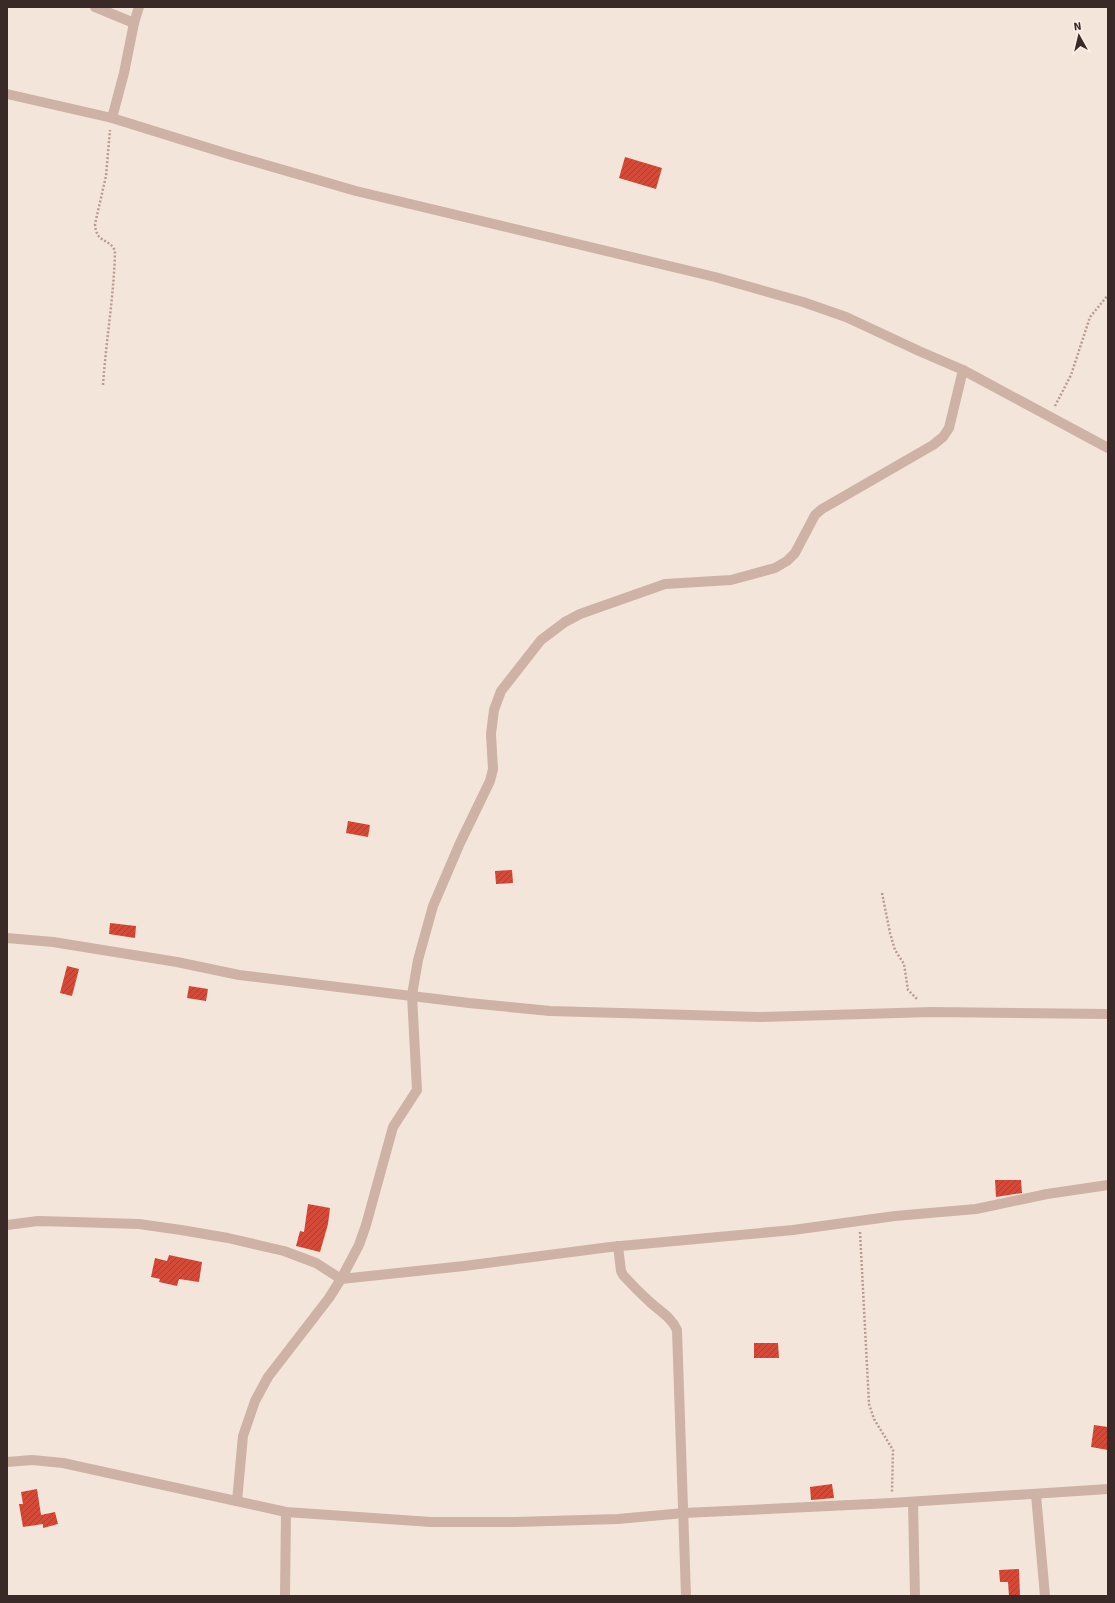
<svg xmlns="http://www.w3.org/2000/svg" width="1115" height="1603" viewBox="0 0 1115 1603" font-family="Signika,sans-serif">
  <defs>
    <pattern id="building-hatch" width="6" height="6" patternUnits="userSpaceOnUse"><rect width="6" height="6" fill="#d34a39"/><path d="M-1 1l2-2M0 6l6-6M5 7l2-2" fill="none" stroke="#ac3e30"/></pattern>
  </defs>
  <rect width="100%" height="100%" fill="#f4e5da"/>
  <g fill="url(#building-hatch)">
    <polygon points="625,157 662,168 656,189 619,178"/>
    <polygon points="348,821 370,825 368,837 346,833"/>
    <polygon points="512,870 513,883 496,884 495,871"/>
    <polygon points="110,923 136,926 135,938 109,934"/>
    <polygon points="67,966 79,969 72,996 60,993"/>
    <polygon points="189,986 208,989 206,1001 187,998"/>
    <polygon points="995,1180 1021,1180 1022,1193 996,1197"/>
    <polygon points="308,1204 330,1208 328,1224 320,1252 296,1246 300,1231 304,1232"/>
    <polygon points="169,1255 202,1262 199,1282 179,1279 177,1286 159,1282 160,1279 151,1277 155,1258 167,1261"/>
    <polygon points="754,1343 778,1343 779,1358 754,1358"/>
    <polygon points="1094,1425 1108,1427 1108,1450 1091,1447"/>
    <polygon points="832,1484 834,1498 811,1500 810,1487"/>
    <polygon points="37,1489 41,1515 55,1512 58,1524 43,1528 43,1524 23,1527 19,1504 23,1504 21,1492"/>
    <polygon points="1019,1569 1020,1596 1009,1596 1008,1582 1000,1582 999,1570"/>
  </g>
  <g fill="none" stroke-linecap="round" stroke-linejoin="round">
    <g stroke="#ba9b8f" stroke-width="2.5" stroke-dasharray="2 2" stroke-linecap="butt">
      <path d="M 103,385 C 106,340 114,296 115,251 C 110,238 96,244 95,224 L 106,176 L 110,130"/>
      <polyline points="1055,406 1071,375 1090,317 1108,295"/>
      <polyline points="882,893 890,933 895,950 904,964 908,990 917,999"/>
      <polyline points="860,1232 869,1404 874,1419 893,1450 892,1492"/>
    </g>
    <g stroke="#ceb2a5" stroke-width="10">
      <polyline points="95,7 134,23"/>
      <polyline points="7,94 112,118 228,154 356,191 715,277 803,302 846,317 919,351 963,370 1108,448"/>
      <polyline points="112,118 124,73 134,23 139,7"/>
      <polyline points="7,938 53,942 177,962 239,975 469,1003 550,1011 760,1017 932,1012 1108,1014"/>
      <polyline points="7,1225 38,1221 74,1222 139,1224 181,1230 228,1238 284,1251 316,1263 341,1279 464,1266 610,1247 793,1230 895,1216 976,1209 1047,1194 1108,1185"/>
      <path d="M 618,1246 L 621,1271 L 623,1275 C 632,1285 641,1294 651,1303 C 660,1311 672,1318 677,1330 L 686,1596"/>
      <polyline points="7,1462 32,1460 63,1463 286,1512 431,1522 515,1522 618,1519 684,1513 891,1503 1108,1489"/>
      <polyline points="1036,1495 1045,1596"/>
      <polyline points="237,1501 243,1436 255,1401 268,1377 329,1298 341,1279 359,1245 366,1225 393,1127 417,1090 412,995 418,960 433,906 460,843 490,781 493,769 491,734 494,710 501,691 541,640 565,622 580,614 665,584 731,580 775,568 787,561 795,553 815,515 822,509 933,445 943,437 949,428 963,370"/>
      <polyline points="913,1502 915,1596"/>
      <polyline points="285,1596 286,1512"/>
    </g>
  </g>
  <rect width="1115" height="1603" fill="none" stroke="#392a27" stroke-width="16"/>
  <g transform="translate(1079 36) rotate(352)" stroke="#fbefe7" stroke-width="3" paint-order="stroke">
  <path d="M0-3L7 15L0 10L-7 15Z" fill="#392a27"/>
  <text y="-6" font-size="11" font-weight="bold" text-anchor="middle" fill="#392a27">N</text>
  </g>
</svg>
